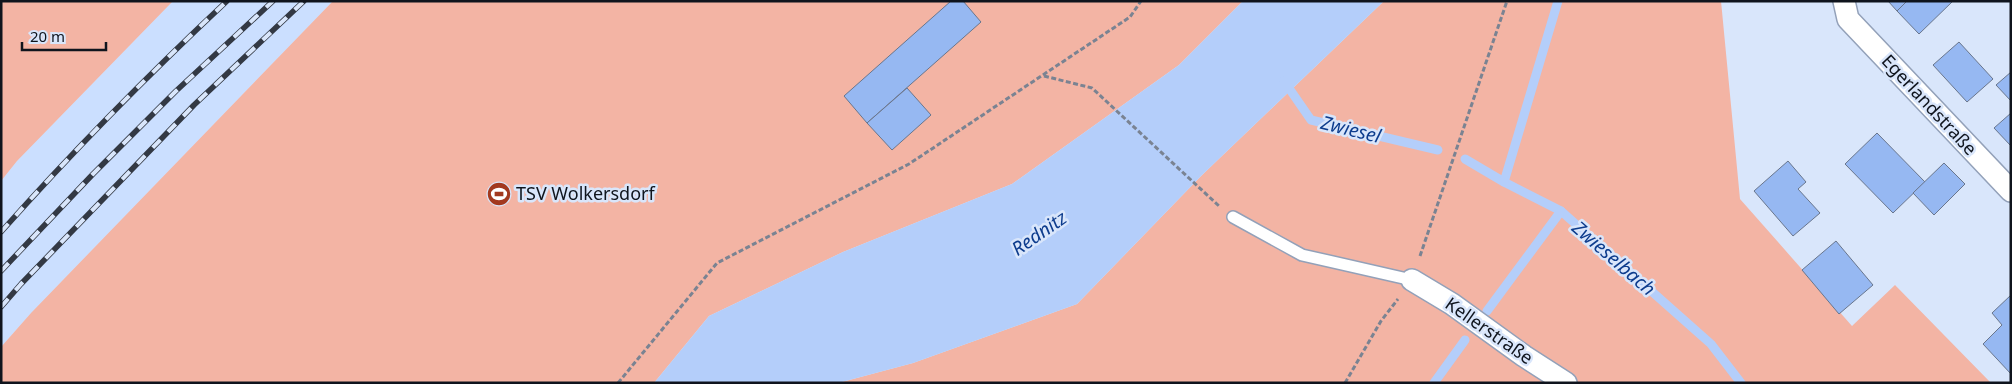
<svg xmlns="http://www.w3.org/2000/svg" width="2012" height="384" viewBox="0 0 2012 384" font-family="'Noto Sans',sans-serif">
  <rect width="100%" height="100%" fill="#d9e6fb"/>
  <polygon fill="#cbdfff" points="173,1 333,1 31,313 1,347 1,181 17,161"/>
  <g fill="#f3b4a4">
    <polygon points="1,1 173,1 17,161 1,181"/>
    <polygon points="333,1 1243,1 1179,65 1012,184 843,252 709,316 654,383 1,383 1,347 31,313"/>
    <polygon points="1384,1 1721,1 1740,199 1852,326 1895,285 1991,383 838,383 913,363 1077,304 1201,176"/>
  </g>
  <polygon fill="#b4cefa" points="1243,1 1384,1 1201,176 1077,304 913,363 838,383 654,383 709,316 843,252 1012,184 1179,65"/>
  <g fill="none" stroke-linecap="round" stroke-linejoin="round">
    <g stroke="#b4cefa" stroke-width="9">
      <polyline points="1284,81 1311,120 1438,150"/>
      <polyline points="1465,159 1504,182 1561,211 1711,344 1741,383"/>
      <polyline points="1504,182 1558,1"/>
      <polyline points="1487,311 1561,211"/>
      <polyline points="1434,383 1465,340"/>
    </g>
  </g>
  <g fill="#96b8f2" stroke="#69768d">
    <polygon points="951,1 963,1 981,22 867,123 844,96"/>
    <polygon points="1888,1 1907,1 1897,11"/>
    <polygon points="1907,1 1953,1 1919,34 1897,11"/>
    <polygon points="1959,42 1993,79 1967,102 1933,65"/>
    <polygon points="2011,72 2011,101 1996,85"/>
    <polygon points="907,88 931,115 892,150 867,123"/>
    <polygon points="2011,113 2011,146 1994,128"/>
    <polygon points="1877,133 1925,182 1893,213 1845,164"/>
    <polygon points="1788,161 1806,182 1798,189 1820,213 1793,236 1754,191"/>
    <polygon points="1944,163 1965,184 1934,215 1913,193"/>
    <polygon points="1836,241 1873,285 1839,314 1802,270"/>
    <polygon points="2011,295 2011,374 1983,344 2002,325 1992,313"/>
  </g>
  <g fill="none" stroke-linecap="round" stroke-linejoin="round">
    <g stroke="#93a1b9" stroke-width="14">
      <polyline id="lane" points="1233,217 1302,255 1412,280"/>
    </g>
    <g stroke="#93a1b9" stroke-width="24">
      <g id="street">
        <polyline points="1844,1 1848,19 2011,191"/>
        <polyline points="1412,280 1452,304 1524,356 1566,383"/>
      </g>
    </g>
    <g stroke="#7a8392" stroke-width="3" stroke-dasharray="5 2.5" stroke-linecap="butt">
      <polyline points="1044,76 1092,88 1219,206"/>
      <polyline points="1420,256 1507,1"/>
      <polyline points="618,383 717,263 909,164 1130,17 1141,1"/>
      <polyline points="1345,383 1381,321 1398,299"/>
    </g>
    <use href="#lane" stroke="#fff" stroke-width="11"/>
    <use href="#street" stroke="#fff" stroke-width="21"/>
    <g stroke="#333944" stroke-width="5.5">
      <g id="rail">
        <path d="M 1,232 C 73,151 148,75 227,1"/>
        <polyline points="1,271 93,174 176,91 273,1"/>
        <polyline points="1,307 21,284 194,105 304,1"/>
      </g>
    </g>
    <use href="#rail" stroke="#d9e6fb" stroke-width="4" stroke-dasharray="11" stroke-linecap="butt"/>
  </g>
  <defs>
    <g id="stadium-disc" transform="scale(1.25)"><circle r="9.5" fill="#a2391f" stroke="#d9e6fb"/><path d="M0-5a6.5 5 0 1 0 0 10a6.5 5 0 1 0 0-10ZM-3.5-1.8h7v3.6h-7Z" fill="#fff"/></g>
  </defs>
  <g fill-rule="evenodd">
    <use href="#stadium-disc" x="499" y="194"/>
  </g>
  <g text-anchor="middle" stroke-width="5" stroke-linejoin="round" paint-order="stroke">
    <g font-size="18" fill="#0f141d" stroke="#d9e6fb">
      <text transform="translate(1929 105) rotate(47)" y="6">Egerlandstraße</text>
      <text transform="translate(1489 331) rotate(35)" y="6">Kellerstraße</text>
    </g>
    <g font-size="18" fill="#0f141d" stroke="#d9e6fb" text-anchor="start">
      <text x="516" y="200">TSV Wolkersdorf</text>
    </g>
    <g font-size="19" font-style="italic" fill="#0d3c8d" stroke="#d9e6fb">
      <text transform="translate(1351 129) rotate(14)" y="7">Zwiesel</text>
      <text transform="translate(1039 233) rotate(-35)" y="7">Rednitz</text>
      <text transform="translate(1614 258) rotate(41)" y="7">Zwieselbach</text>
    </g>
  </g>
  <rect width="2012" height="384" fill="none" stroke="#0f141d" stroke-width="5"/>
  <path d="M22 42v8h84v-8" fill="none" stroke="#0f141d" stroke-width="2.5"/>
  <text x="30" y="42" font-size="15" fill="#0f141d" stroke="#d9e6fb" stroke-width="4" paint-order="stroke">20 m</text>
</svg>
